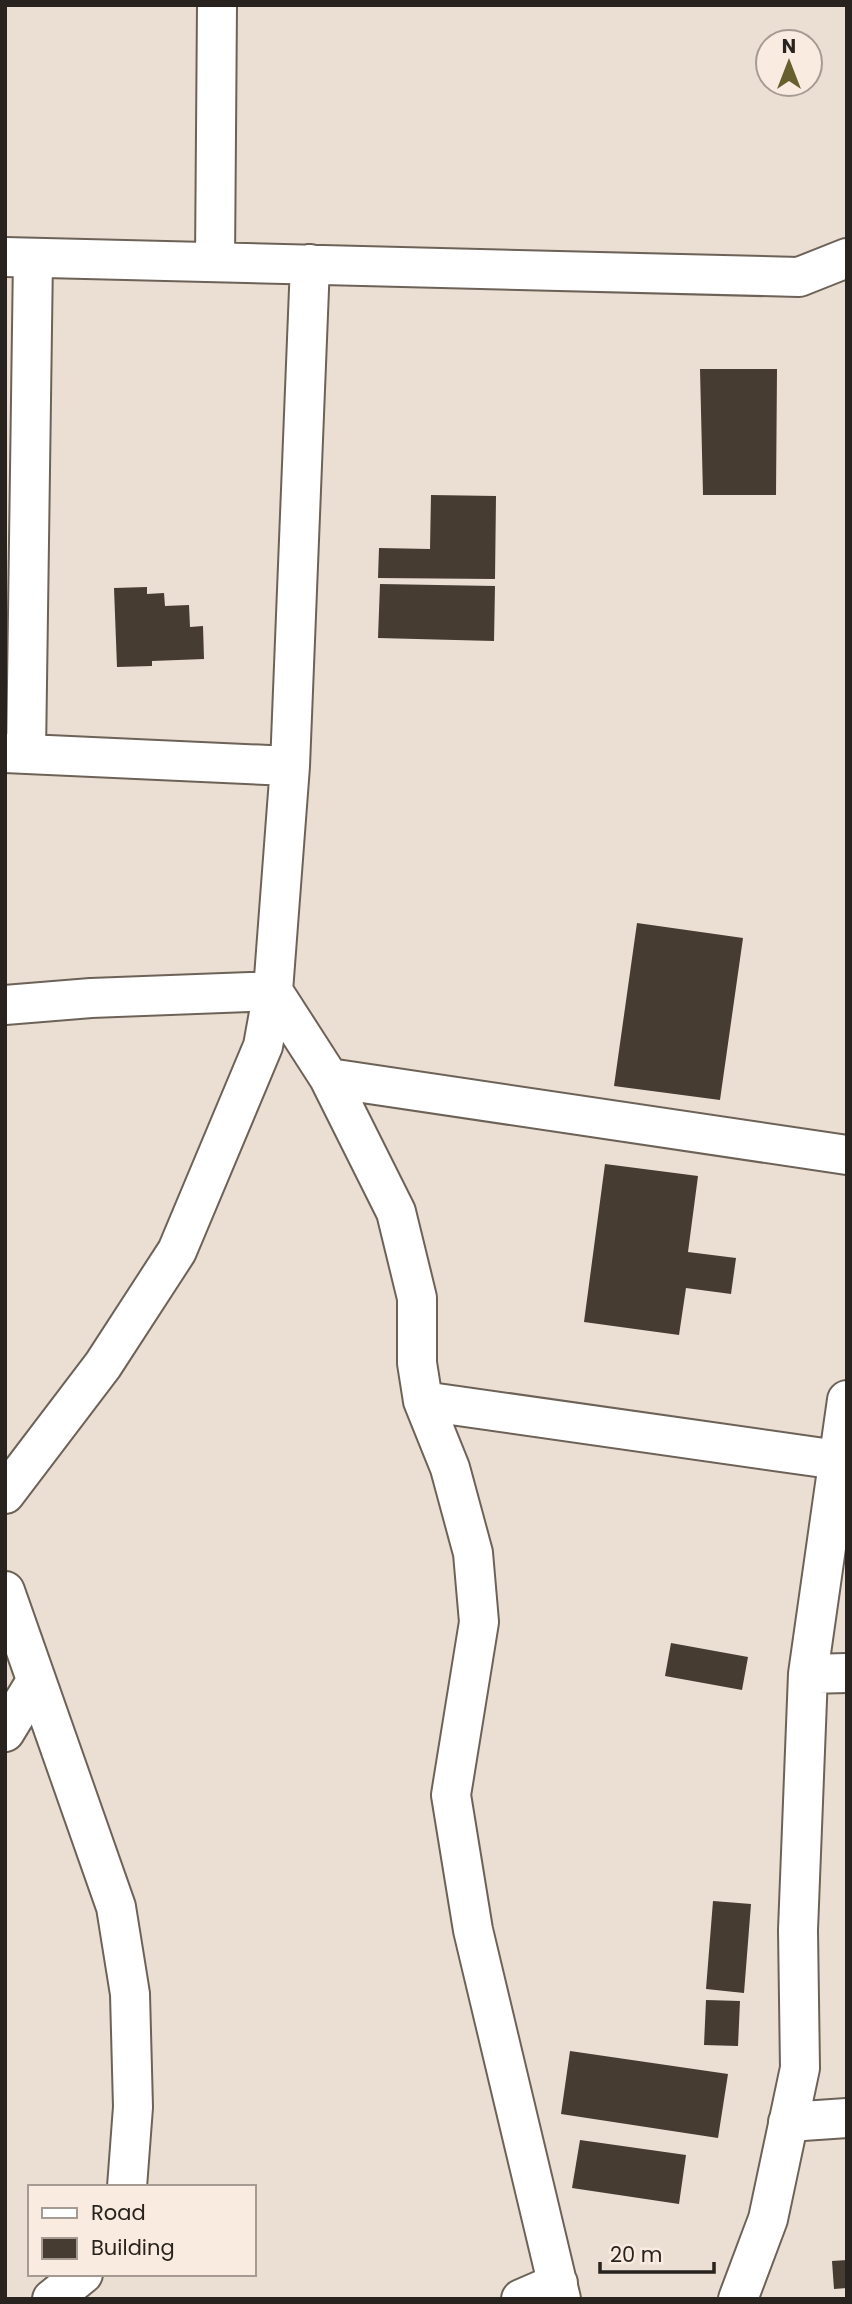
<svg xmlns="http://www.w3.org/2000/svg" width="852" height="2304" font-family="Poppins,sans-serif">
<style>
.building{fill:#463c32}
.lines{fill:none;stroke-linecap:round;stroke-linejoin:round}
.street-casing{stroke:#6d6257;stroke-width:42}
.street{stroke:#fff;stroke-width:38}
</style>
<rect width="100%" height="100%" fill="#ebded2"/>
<path class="building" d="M700,369H777L776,495H703Z
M431,495L496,496L495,579L378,578L379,548L430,549Z
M380,584L495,586L494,641L378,638Z
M147,587V594L164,593L165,606L189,605L190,627L203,626L204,659L152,661V666L117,667L114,588Z
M637,923L743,938L720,1100L614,1086Z
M605,1164L698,1176L688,1252L736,1258L731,1294L686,1288L679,1335L584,1322Z
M671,1643L748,1657L742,1690L665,1676Z
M713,1901L751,1904L744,1993L706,1989Z
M706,2000L740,2001L738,2046L704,2045Z
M570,2051L728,2074L718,2138L561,2114Z
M580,2140L686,2155L679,2204L572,2188Z
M847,2260V2288L834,2289L832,2261Z"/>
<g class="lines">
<g class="street-casing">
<path id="street" d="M5,257L799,277L847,258
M215,262L217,5
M5,753L290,766
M26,754L33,258
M5,1005L91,998L273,991L329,1078L396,1212L417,1298V1363L423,1401L450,1468L473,1553L479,1622L451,1795L473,1930L561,2299
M329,1078L847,1155
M423,1401L838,1460
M5,1494L103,1365L177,1251L263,1046L273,991L290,766L310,264
M5,1591L116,1907L130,1994L133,2107L127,2187
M808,1674L847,1673
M5,1732L36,1681
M788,2122L847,2118
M52,2299L83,2274
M521,2299L558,2283
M738,2299L768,2219L800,2068L798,1930L808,1674L847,1400"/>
</g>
<use href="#street" class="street"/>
</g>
<rect width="852" height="2304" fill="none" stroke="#28231e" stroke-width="14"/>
<rect x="28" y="2185" width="228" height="91" fill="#f9ebdf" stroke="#a59b92" stroke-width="2"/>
<rect x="42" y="2208" width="35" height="10" fill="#ffffff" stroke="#a59b92" stroke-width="2"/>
<text x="91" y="2220" font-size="21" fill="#28231e">Road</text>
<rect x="42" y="2238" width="35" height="21" fill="#463c32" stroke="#a59b92" stroke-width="2"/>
<text x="91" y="2255" font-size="21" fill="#28231e">Building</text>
<g transform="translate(789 63)"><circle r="33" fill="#f9ebdf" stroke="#a59b92" stroke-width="2"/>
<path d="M0-5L12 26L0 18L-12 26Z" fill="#65602d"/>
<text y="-10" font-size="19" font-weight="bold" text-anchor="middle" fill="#28231e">N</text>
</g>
<path d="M600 2262v10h114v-10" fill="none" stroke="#28231e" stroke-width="3.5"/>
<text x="610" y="2262" font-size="21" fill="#28231e" stroke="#f9ebdf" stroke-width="5" paint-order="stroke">20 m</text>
</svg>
